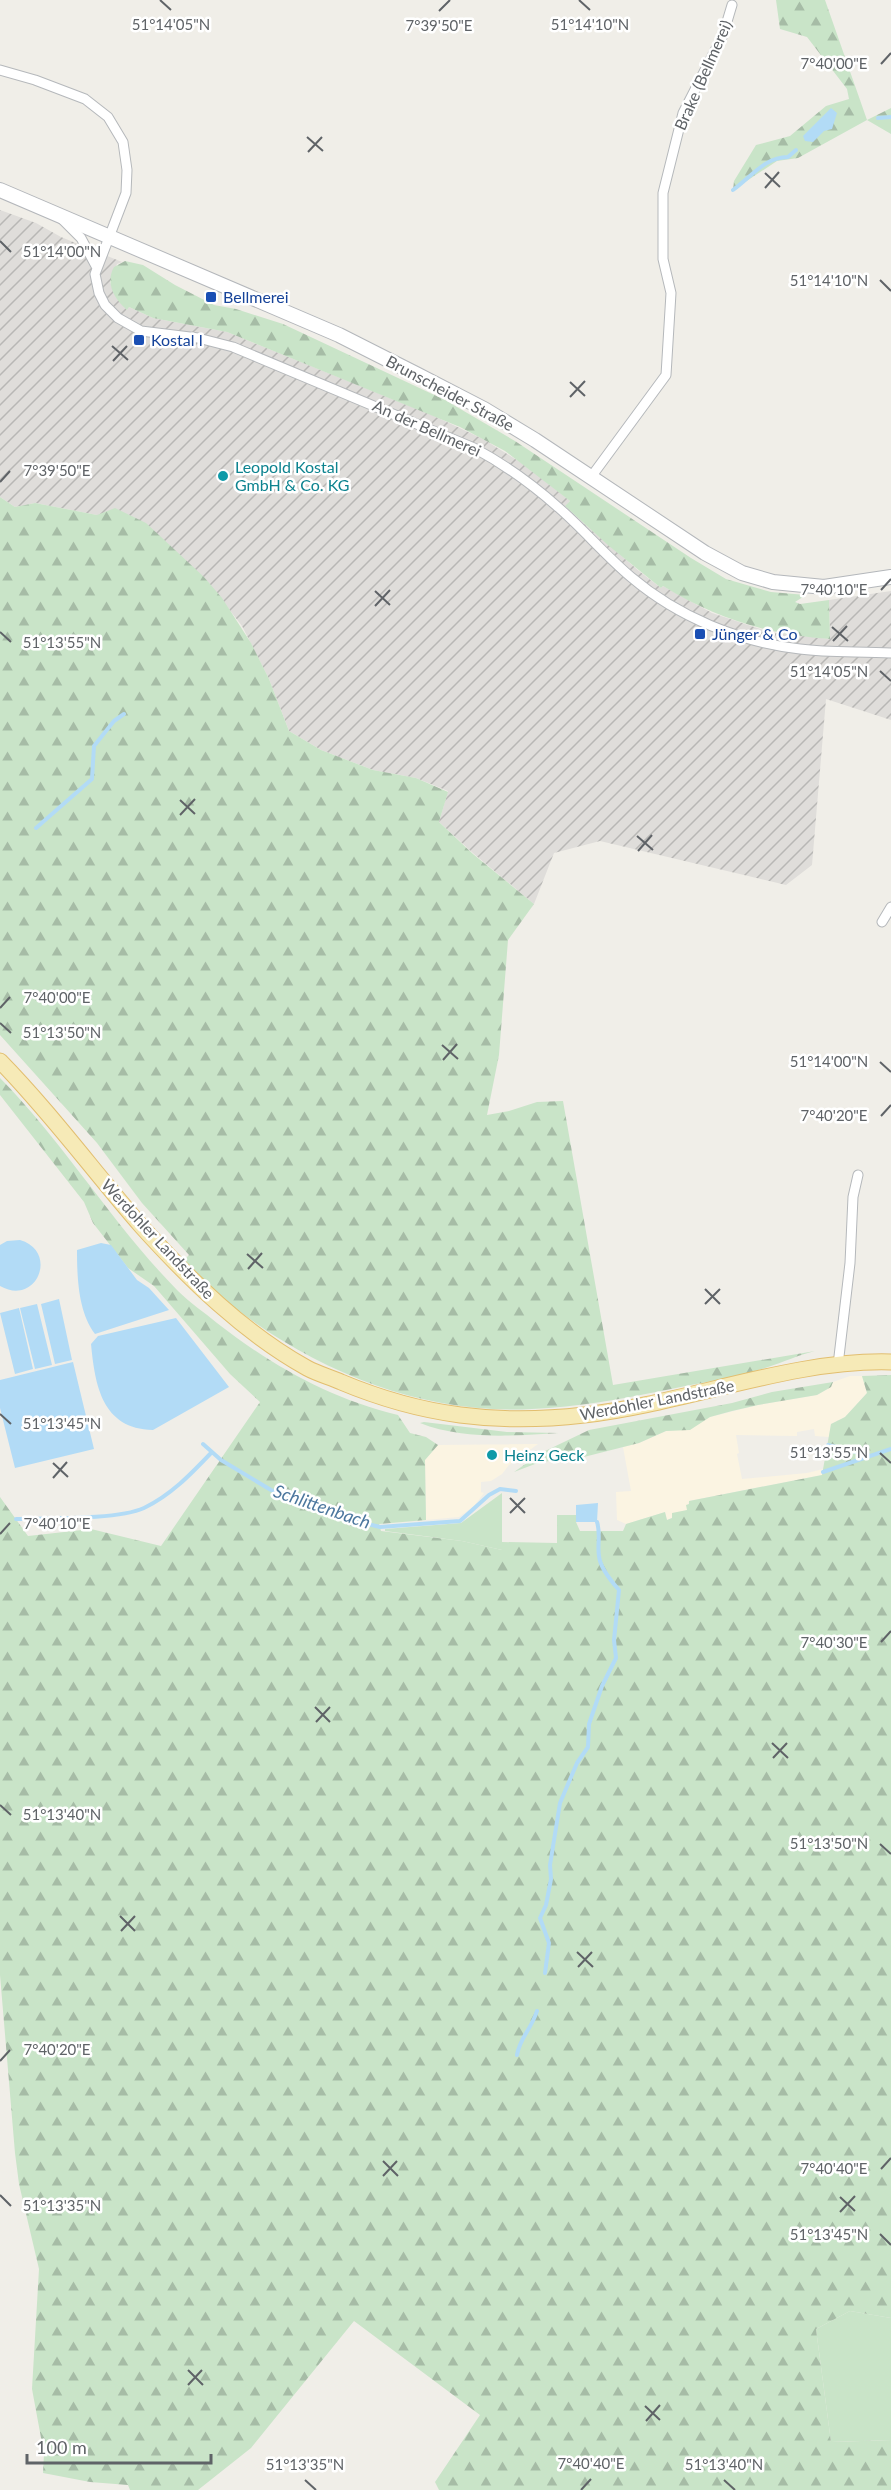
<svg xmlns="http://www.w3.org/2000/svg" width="891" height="2490" font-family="Lato,sans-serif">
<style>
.commercial{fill:#fbf4e2}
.industrial{fill:url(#industrial-furrows)}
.grass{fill:#c9e4c8}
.forest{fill:url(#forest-firs)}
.water{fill:#b2dbf6}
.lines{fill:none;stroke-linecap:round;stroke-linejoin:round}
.stream{stroke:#b2dbf6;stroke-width:4}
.street-casing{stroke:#b5b8bb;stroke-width:11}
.secondary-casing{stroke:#b4b7bb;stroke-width:16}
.primary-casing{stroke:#e2be6f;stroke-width:17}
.street{stroke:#fff;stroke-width:9}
.secondary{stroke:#fff;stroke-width:14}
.primary{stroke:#f6eab7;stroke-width:15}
.ticks{fill:none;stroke:#5f6367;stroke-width:2}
.transit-dot{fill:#1a4fb4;stroke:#fff;stroke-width:2}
.culture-dot{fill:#0f9aa8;stroke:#fff;stroke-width:2}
.labels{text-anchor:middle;stroke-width:5;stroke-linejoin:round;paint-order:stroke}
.street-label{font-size:16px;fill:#5f6367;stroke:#fff}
.transit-label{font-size:16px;fill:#164399;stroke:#fff;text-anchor:start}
.culture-label{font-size:16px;fill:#0d838f;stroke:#fff;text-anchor:start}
.water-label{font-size:18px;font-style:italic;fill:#4c779e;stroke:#fff}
.ticks-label{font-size:15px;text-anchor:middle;fill:#5f6367;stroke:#fff;stroke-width:5;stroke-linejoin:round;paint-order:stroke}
</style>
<defs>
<pattern id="industrial-furrows" width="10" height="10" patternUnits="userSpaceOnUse" patternTransform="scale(1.5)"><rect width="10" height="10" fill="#dfddda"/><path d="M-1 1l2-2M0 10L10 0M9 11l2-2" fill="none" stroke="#b8b7b5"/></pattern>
<pattern id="forest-firs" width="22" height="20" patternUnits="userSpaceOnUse" patternTransform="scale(1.5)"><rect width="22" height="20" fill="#c9e4c8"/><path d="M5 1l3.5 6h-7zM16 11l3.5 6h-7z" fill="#a6bca6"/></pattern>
</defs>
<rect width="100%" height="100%" fill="#f0eee8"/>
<path class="commercial" d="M850,1376H862L867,1393L845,1417L831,1424L829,1437L815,1436L814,1429L797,1432V1436L736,1435L739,1453L737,1454L742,1479L807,1473L823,1469L822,1475L689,1501L687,1510L667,1520L665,1512L626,1524L617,1520L616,1492L631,1491L623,1447L639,1443L666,1431L690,1429L710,1417L758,1405L817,1395L831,1387L833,1382Z
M538,1444L509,1465L502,1474L491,1481L481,1482V1492L484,1493L474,1506L459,1517L426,1520L425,1460L438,1445Z"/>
<path class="industrial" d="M0,210L36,223L61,237L122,262L117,264L110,282L116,297L127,310L129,307L153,318L227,332L432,415L483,439L528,467L570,501L565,507L639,571L661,588L663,586L712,613L769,632L830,639L829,600L891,591V720L826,699L812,865L786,885L600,841L554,853L534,904L474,854L439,822L448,791L416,778L373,770L321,750L289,731L269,679L242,626L204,577L97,515L35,503L15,507L0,497Z"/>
<path class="grass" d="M502,1493V1550L462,1541L385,1531V1529L461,1523Z
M850,2311L891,2318V2440L831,2442L816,2329Z"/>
<path class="forest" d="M776,0H825L867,120L891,108V134L867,120L798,158L777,161L733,190L734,181L756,145L790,136L826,106L849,99L847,89L807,37L780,29Z
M125,261L143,265L175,285L214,305L236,309L283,324L445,400L515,441L691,558L726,579L771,592L806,595L795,602L800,604L829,600L830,639C769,635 715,618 663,586L661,588L609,546L565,506L570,501L505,451L460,427L227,332L153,318L129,307L127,310C114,299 105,283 114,267Z
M0,497L15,507L35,503L97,515L115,508L146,523L204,577L222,598L251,643L269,679L289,731L321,750L373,770L416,778L448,792L439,822L473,854L534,904L508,940L499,1055L487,1115L509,1111L537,1102L563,1101L613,1385L815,1351C798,1355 784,1362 768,1367C736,1378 700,1383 666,1390C622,1399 577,1407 532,1409C418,1415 305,1367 219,1295C207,1284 196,1271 184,1260L189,1255L142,1203L97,1143L0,1035Z
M0,1078C65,1144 113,1225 178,1291C190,1303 204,1312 217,1323C271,1365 330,1399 398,1415L410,1433L426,1437L438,1445L425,1460L426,1520L379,1524L381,1531L462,1541L502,1550V1542L557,1543V1515H576V1522L580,1531H623L626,1524L665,1512L667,1520L672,1518V1513L687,1510L686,1505L689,1504V1501L822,1475L831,1424L845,1417L867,1393L862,1376L891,1375V2318L850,2311L816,2329L831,2442L891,2440V2490H439L435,2482L480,2415L354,2321L251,2448L198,2490H130L128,2485L90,2482L43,2473L44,2454L32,2389L39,2269L19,2184L15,2153L0,1975V1497L28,1536L91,1529L161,1546L260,1402L230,1374L154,1286L128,1268L93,1223L84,1202L0,1095Z
M833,1382L831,1387L817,1395L758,1405L732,1411L710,1417L690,1430L666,1431L639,1443L576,1459L572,1456L535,1464L514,1472L541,1453L589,1430L732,1403L772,1392Z
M424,1422L507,1432L559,1433C514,1436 463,1440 420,1423Z"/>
<path class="water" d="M831,108L837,113L832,129L824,131L813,142L805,141L803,136Z
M20,1240C59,1251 37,1307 0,1286V1245L7,1241Z
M101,1243L111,1245L137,1280L149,1288L169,1310L95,1334C78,1312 77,1276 77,1250Z
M59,1299L72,1360L55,1364L41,1304Z
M37,1304L52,1365L35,1369L20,1308Z
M19,1308L33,1369L15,1374L0,1313Z
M176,1318L229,1387L153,1430C102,1429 95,1385 91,1344L98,1336Z
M73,1362L94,1449L15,1468L0,1408V1380Z
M598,1503L597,1522H576V1505Z"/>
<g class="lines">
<path class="stream" d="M878,118L891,117
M733,190C751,177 765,157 788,157L796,150
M36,828L92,779L94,746L114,721L124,714
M203,1444L221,1460L271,1490L339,1517L380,1527L460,1521L489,1495L500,1489L516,1491
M828,1445L868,1455
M823,1472L891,1449
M16,1519C47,1518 118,1520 144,1508C171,1495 191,1474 211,1453
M545,1973L549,1943L540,1918L546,1905L551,1879L550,1865L560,1803L577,1763L588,1747L589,1724L602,1686L616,1658L614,1640L619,1590C611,1581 600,1568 599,1556C597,1545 601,1534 597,1522
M517,2055C520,2037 531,2030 537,2011"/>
<g class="street-casing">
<path id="street" d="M0,70L35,80L85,99L108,117L123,142L127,170L126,193L95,274L99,293L105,305L118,318L141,331L198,338L233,347L474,448C504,464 533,485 559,508C584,530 606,556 631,577C678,617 739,642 800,649C830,653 861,651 891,653
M62,219L81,238L97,268
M591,477L666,375L671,293L663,259V193L683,113L723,35L732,5
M882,922L891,907
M838,1365L850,1263L853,1197L858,1175"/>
</g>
<g class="secondary-casing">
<path id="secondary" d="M0,190L339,335L418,375L484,409L535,440L705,553L742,573L773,582L824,587L891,577"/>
</g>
<g class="primary-casing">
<path id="primary" d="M0,1061C51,1113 94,1172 142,1227C190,1280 244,1333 307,1368C318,1374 330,1377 341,1382C422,1416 497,1425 584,1415C684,1404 791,1359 891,1362"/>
</g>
<use href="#street" class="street"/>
<use href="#secondary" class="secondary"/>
<use href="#primary" class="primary"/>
</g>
<path class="ticks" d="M160,0L171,10M579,0L590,10M439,11L450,0M881,64L891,53M307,137L323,151M308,152L322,137M765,173L780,187M765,188L779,172M0,241L11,252M880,280L891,291M112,346L128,360M113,361L127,346M570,382L585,396M570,397L585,381M0,482L10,471M881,590L891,579M375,591L390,605M375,606L390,590M832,627L848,641M0,632L11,642M833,641L847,626M880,671L891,681M180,800L195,814M180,815L195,799M637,836L653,850M638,851L652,835M0,1008L10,997M0,1023L11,1033M442,1045L458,1059M443,1060L457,1044M880,1062L891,1072M881,1116L891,1105M247,1254L263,1268M248,1269L262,1253M705,1289L720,1304M705,1304L720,1289M0,1414L11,1424M880,1453L891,1463M53,1463L68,1477M53,1478L67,1462M510,1498L525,1513M510,1513L525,1498M0,1534L10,1523M881,1642L891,1631M315,1707L330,1722M316,1722L330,1707M772,1743L788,1758M773,1758L787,1743M0,1805L11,1815M880,1844L891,1854M120,1916L135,1931M121,1931L135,1916M577,1952L593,1967M578,1967L592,1952M0,2061L10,2050M383,2161L398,2176M881,2169L891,2158M383,2176L397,2161M0,2195L11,2206M840,2197L855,2211M840,2212L855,2196M880,2234L891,2245M188,2370L203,2385M188,2385L202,2370M645,2406L660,2420M646,2421L660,2405M305,2480L316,2490M724,2480L735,2490M581,2490L591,2479"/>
<g class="transit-dot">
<rect x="205" y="291" width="12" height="12" rx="3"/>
<rect x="133" y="334" width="12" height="12" rx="3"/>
<rect x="694" y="628" width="12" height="12" rx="3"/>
</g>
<g class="culture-dot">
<circle cx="223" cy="476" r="6"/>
<circle cx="492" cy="1455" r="6"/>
</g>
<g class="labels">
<g class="street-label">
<text transform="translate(703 75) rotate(-66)" y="6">Brake (Bellmerei)</text>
<text transform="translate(450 393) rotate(28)" y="6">Brunscheider Straße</text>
<text transform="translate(427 428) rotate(24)" y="6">An der Bellmerei</text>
<text transform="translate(158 1239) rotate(47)" y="6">Werdohler Landstraße</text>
<text transform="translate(657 1400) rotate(-11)" y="6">Werdohler Landstraße</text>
</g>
<g class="transit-label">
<text x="223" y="303">Bellmerei</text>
<text x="151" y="346">Kostal I</text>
<text x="712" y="640">Jünger &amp; Co</text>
</g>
<g class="culture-label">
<text x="235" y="473">Leopold Kostal<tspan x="235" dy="18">GmbH &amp; Co. KG</tspan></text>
<text x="504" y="1461">Heinz Geck</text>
</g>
<g class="water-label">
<text transform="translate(322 1507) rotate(19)" y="6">Schlittenbach</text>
</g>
</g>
<g class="ticks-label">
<text x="171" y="30">51°14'05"N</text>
<text x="590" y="30">51°14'10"N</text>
<text x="439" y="31">7°39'50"E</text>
<text x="834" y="69">7°40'00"E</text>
<text x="62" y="257">51°14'00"N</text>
<text x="829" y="286">51°14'10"N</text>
<text x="57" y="476">7°39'50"E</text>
<text x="834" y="595">7°40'10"E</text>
<text x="62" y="648">51°13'55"N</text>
<text x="829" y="677">51°14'05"N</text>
<text x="57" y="1003">7°40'00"E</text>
<text x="62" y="1038">51°13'50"N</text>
<text x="829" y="1067">51°14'00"N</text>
<text x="834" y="1121">7°40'20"E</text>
<text x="62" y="1429">51°13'45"N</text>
<text x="829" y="1458">51°13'55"N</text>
<text x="57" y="1529">7°40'10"E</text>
<text x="834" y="1648">7°40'30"E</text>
<text x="62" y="1820">51°13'40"N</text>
<text x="829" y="1849">51°13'50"N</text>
<text x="57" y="2055">7°40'20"E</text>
<text x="834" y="2174">7°40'40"E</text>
<text x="62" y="2211">51°13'35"N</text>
<text x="829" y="2240">51°13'45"N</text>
<text x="591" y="2469">7°40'40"E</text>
<text x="305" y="2470">51°13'35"N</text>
<text x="724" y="2470">51°13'40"N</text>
</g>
<path d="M27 2454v9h184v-9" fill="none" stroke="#5f6367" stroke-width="3"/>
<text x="36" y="2454" font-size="18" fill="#5f6367" stroke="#ffffff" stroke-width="4.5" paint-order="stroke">100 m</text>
</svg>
